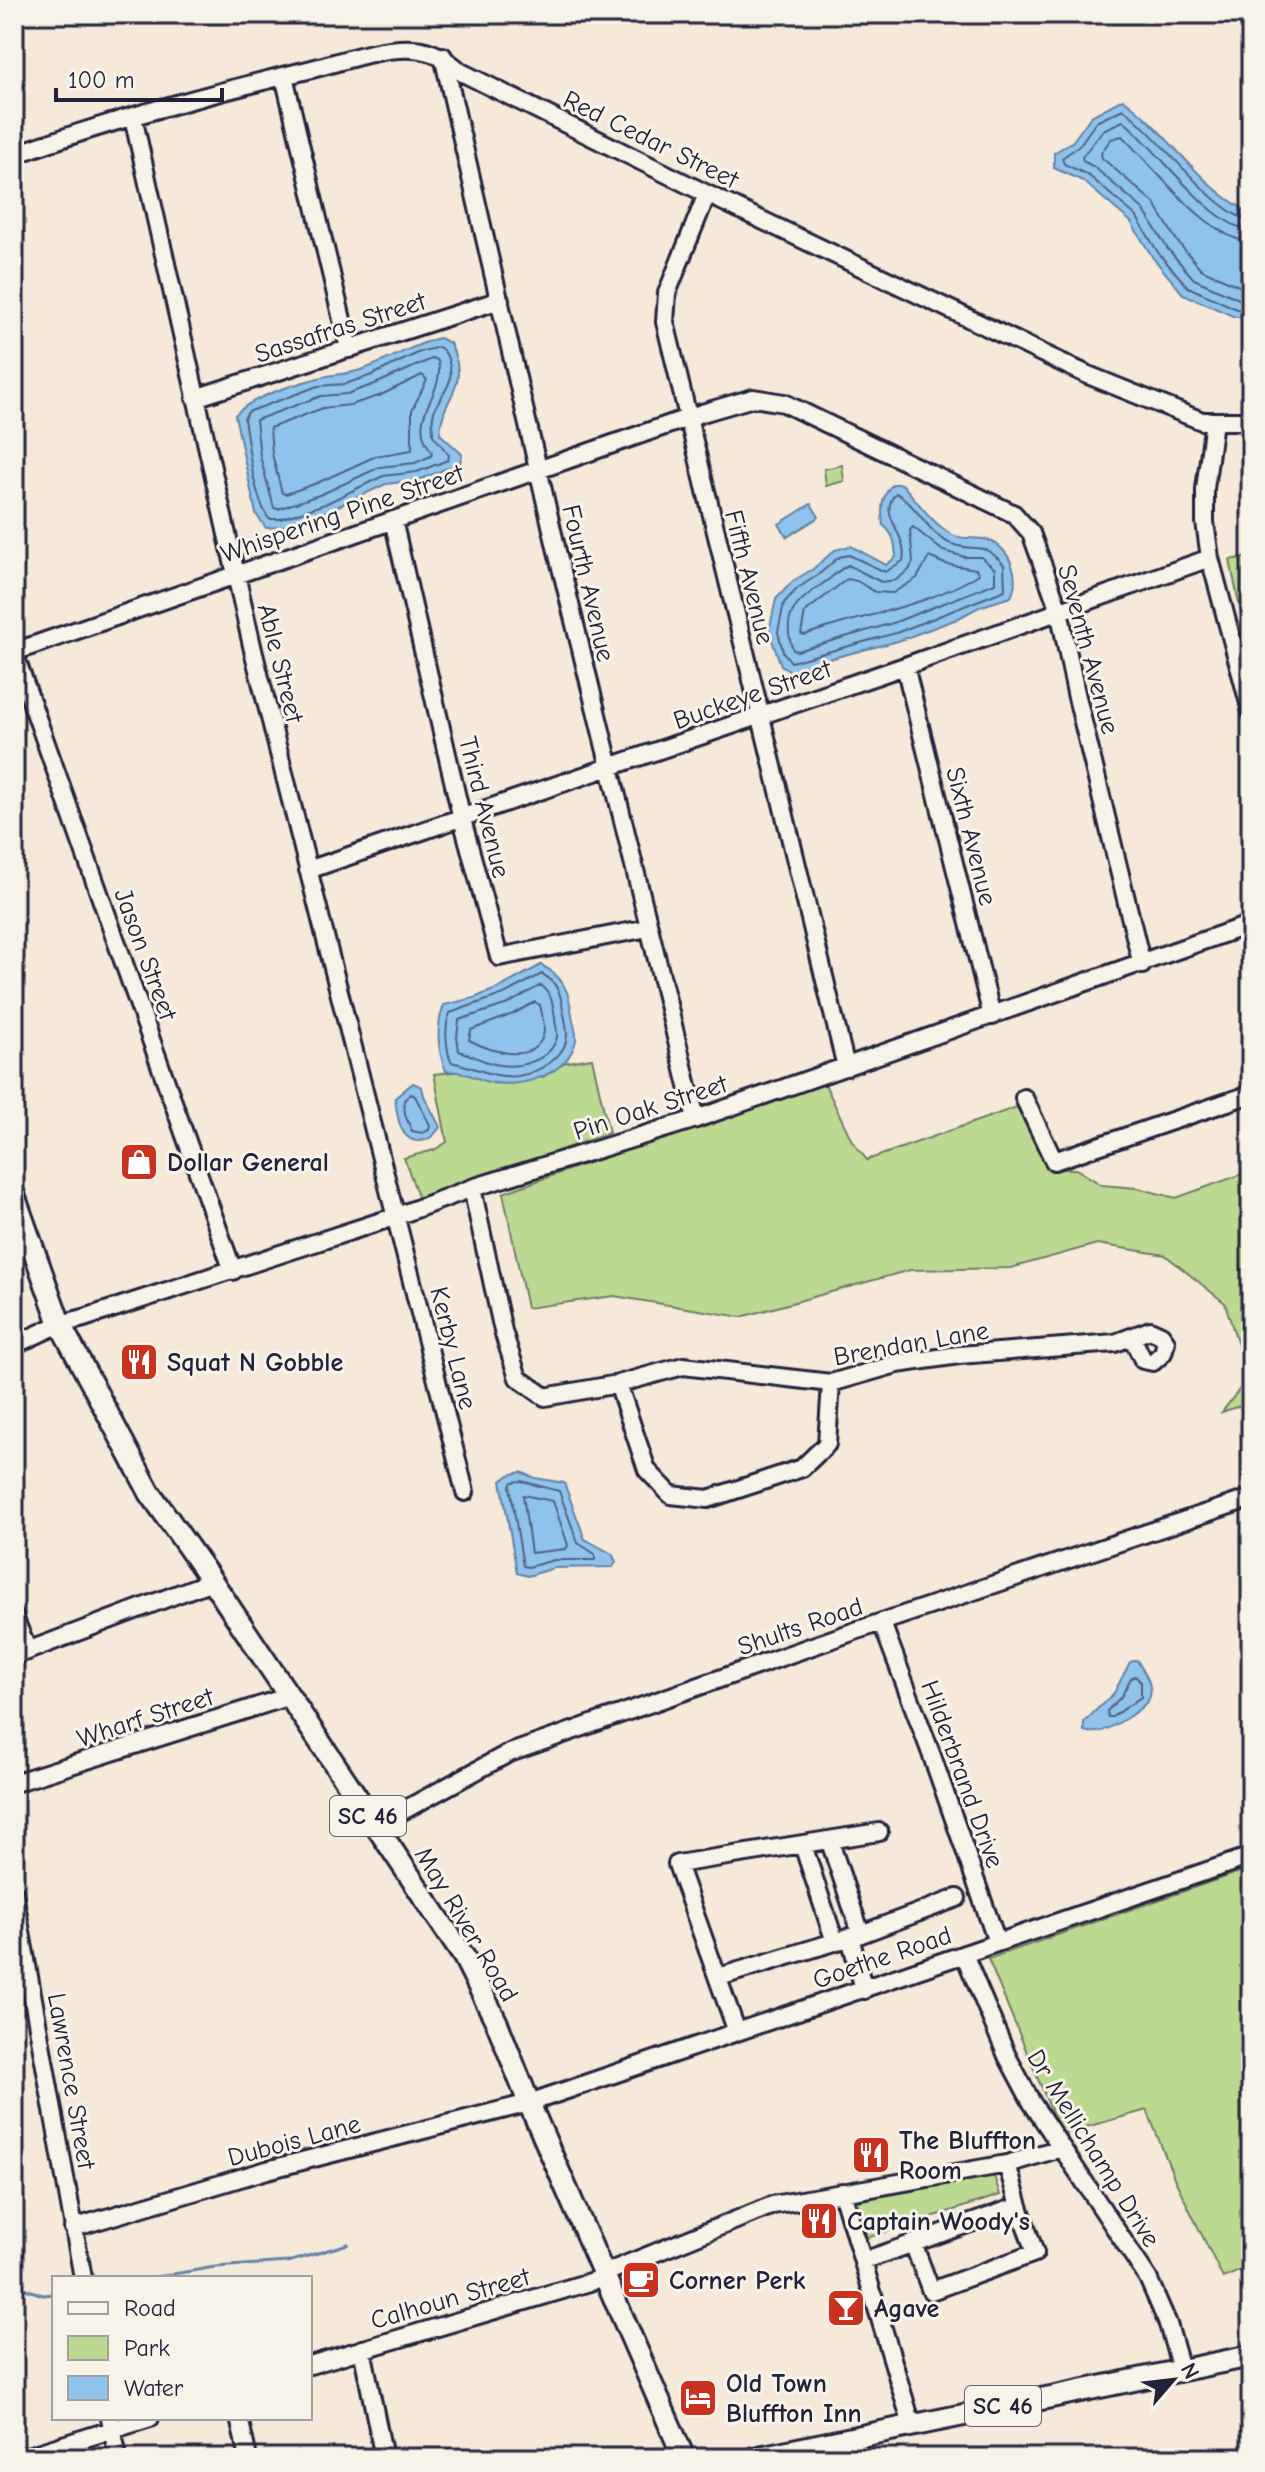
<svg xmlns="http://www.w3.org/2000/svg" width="1265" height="2472" font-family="'Comic Neue',sans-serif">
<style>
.green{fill:#bcd991;stroke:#6f7e66;stroke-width:2}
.water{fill:#90c3ec;stroke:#6483a5;stroke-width:2}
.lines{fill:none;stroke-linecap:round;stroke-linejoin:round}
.shore{stroke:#4e6282;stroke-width:2}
.stream{stroke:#6483a5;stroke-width:3}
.minor-casing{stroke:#22223b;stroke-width:22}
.major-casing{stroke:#22223b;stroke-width:26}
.minor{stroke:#f7f3e8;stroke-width:16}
.major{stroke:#f7f3e8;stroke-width:20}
.labels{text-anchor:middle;stroke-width:6;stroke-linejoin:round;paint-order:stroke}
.shield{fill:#f7f3e8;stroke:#62616f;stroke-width:2}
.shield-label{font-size:24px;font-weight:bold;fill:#22223b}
.street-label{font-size:26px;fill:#22223b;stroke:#f7f3e8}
.poi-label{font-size:26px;font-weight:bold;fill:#22223b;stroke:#f7f3e8;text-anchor:start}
</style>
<rect width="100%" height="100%" fill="#f6e9da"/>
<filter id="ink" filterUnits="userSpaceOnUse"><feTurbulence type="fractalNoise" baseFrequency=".0125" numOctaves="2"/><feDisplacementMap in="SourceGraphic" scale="16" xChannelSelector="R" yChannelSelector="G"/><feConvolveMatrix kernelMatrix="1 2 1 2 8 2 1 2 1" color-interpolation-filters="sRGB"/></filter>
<g filter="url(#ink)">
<path class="green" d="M842,465L844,481L826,486L824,469Z
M1251,556V653H1249L1230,560Z
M592,1058L609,1133L419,1199L404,1158L434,1150L447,1142L434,1074L463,1071L487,1081L543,1077L562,1063Z
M823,1080L852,1141L867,1160L1017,1107L1050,1169H1076L1102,1185L1137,1188L1176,1198L1251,1171V1402L1222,1412L1248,1378L1225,1303L1165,1255L1097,1244L1011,1268L910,1270L741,1317L614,1296L527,1308L503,1193Z
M1251,1868V2266L1223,2278L1175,2180L1147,2110L1061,2134L988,1959Z
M994,2176L1000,2195L867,2238L857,2201Z"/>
<path class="water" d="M1123,99C1169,132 1199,188 1251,213V317H1235L1183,294L1153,258L1131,222L1083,181L1054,168V153L1073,141L1091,116Z
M439,338L450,343C472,391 442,392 440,434L462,454L460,463L419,480L386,484L328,511L281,527L266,528L256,514L235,415C250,398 292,385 315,379C331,374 347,375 364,369C390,360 412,345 439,338Z
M893,484H902C916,500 932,523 951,534C962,541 976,536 988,540C1010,548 1021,576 1011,597L979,607L957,619L898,641L825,660L792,672L781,665L769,632L776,599L793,581L813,569L835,550L851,546L886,565L896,557C895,543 894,534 883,525C881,509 881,496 893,484Z
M811,504L819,517L787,537L779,524Z
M541,965C563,976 569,991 572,1015C573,1022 577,1033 576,1040C568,1076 519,1089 488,1082C471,1077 465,1071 446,1071C437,1050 436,1026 444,1005L474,998L501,987Z
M413,1083L422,1087L424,1096L440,1127C435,1135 429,1141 419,1141C399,1141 397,1114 395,1098Z
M521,1472L535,1478L564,1483L585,1539L612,1554L616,1562L613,1567L554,1568L528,1576L517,1573L501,1481L509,1475Z
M1137,1660C1143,1671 1153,1683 1150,1696C1148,1707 1108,1731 1097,1732C1092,1733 1089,1732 1084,1731V1722L1114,1693L1130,1662Z"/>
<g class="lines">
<path class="shore" d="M1251,220C1215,216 1157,132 1123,109L1096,122L1079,146L1062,158L1064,164L1088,175L1136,216L1159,254L1188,287L1237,309L1251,310
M1251,230C1211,228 1156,146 1123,121L1103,130L1082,157L1083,161L1094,167L1143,209L1167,248L1194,279L1239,299L1251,300
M1251,242C1210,241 1151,164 1122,136L1111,139L1101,153L1102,158L1154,203L1177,241L1201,269L1241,287L1251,288
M439,347C445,351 447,355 449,362C456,388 438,394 433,415C432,421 433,429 433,435L449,455L448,460L417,472L383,476L325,504L280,519H269C253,496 249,447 244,419L248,412L318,386L345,384L372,375L420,352Z
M434,358L438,361C446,396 404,417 432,452L431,456L415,463L380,467L322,494L278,509L274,508L260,456L256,420L321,396L347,394L375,384Z
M422,375L427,380L412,410V450L376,456L317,483L286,494L282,493L272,454L270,428L323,408L350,405L379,396Z
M896,493C916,504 927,531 947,542C972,555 981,537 1004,565L1005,590L896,633L791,662L783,652L778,632L784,603L798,588L818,575L839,557L849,555L885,572L903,561C909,534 876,515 896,493Z
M913,527L943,551L965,557H981L995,569V583L893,623L797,651L793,650C781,616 795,603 821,585C831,579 838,570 848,565L881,582L896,580L909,570L913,562L910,530Z
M929,557L945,564L976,569L979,574C928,607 862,614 805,635L801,634L805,612L847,579L857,581L875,592L893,593L917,578Z
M542,974C557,982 561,994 563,1010C565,1018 567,1027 567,1035C566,1058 537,1073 518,1076C495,1079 472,1066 451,1062C446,1048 444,1026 450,1013L504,994Z
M541,985C552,994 553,1005 555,1018C555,1024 558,1032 557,1037C550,1063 515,1069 494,1064C482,1061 470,1054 459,1051L457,1037L459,1020L508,1004Z
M535,1002L540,1005C542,1014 546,1028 543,1036C532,1066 488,1050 469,1040L471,1030L513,1014Z
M411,1094L415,1096L430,1125L429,1130L422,1133L412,1131L405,1115L404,1100Z
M521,1481L559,1491L578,1543L595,1554V1560H554L528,1567L523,1566L510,1486L512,1482Z
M523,1495L553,1501L568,1545L566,1549L531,1553Z
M1135,1676L1141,1682V1697L1112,1717H1108L1107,1711L1121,1697L1131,1678Z"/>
<path class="stream" d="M150,2278L215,2267L288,2262L348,2244
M14,2285L43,2295L54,2294"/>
<g class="minor-casing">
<path id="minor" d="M443,56L556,547L696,1119
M284,76L349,349
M133,117L253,650L465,1492
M14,155C110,120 212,93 312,69C344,61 380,47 413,49C433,50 447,60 461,72L707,194L1088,375L1202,421H1251
M707,194L667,293L665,322L846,1067
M195,398L500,300
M1214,421L1205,489V522L1210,558L1251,711
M393,520L462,819L499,957L648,928
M14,652L702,413L753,398L784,403L1014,514L1031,533L1059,610L1076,693L1142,965
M14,653L233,1271
M905,666L992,1016
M308,870L905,666L1210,558
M1024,1098L1054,1161L1251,1094
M472,1188L503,1331L518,1378L545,1397L618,1384L683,1366L831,1383L897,1364L959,1355L1115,1343L1150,1330L1161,1335L1166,1342L1163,1353L1153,1362L1143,1360L1132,1337
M14,1345L60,1324L84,1318L397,1216L472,1188L696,1119L1251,924
M618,1384L647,1470L671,1495L708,1499L802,1468L827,1444L831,1383
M14,1617L28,1651
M882,1623L932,1756L997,1942
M14,1656L212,1581
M14,1783L290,1696
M375,1826L507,1754L855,1631L1251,1498
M830,1842L861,1934
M803,1845L835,1942
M14,1893L83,2278
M850,1937L864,1990
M964,1954L1007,2056L1032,2103L1148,2278L1168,2324L1181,2369
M719,1977L861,1934L957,1898
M737,2032L677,1864L879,1832
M842,2192L912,2425
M73,2228L267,2170L529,2103L1251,1856
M913,2243L931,2291L1035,2253L1019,2206
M863,2261L1019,2206L1007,2164
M362,2349L384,2458
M310,2365L593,2281L615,2269L773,2205L1007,2164L1061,2148
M110,2418L118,2458
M239,2418L248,2458
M21,2458L150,2418"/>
</g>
<g class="major-casing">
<path id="major" d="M14,1195L60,1324L150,1493L212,1581L464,1957L497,2023L529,2103L684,2458
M754,2458L1251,2356"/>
</g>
<use href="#minor" class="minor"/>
<use href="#major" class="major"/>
</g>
</g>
<defs>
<g id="shop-square" transform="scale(2)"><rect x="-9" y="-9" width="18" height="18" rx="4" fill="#c8321e" stroke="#f7f3e8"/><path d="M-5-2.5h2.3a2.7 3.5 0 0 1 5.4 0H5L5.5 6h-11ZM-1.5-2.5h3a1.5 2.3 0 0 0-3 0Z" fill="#fff"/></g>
<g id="restaurant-square" transform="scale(2)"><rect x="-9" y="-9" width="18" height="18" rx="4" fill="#c8321e" stroke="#f7f3e8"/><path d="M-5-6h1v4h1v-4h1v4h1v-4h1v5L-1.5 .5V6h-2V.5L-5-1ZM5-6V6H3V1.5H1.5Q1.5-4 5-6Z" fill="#fff"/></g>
<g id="cafe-square" transform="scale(2)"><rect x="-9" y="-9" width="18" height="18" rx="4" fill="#c8321e" stroke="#f7f3e8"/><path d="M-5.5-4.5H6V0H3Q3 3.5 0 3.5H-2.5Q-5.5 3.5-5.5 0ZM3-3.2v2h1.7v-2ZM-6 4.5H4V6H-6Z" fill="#fff"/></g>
<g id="bar-square" transform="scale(2)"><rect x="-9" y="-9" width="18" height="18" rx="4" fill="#c8321e" stroke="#f7f3e8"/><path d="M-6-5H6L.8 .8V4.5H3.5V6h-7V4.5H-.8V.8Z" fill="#fff"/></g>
<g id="hotel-square" transform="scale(2)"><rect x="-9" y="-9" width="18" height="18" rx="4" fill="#c8321e" stroke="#f7f3e8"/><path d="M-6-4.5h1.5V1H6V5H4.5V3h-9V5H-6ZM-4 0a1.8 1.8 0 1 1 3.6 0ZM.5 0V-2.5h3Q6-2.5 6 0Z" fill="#fff"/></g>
</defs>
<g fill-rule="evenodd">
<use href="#shop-square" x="139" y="1162"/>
<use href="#restaurant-square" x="139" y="1362"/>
<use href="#restaurant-square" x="871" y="2155"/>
<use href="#restaurant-square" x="819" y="2221"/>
<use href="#cafe-square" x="641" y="2280"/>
<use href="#bar-square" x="846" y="2308"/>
<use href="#hotel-square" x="698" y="2398"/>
</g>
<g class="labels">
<g class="shield">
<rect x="330" y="1796" width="76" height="40" rx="6"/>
<rect x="965" y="2386" width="76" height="40" rx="6"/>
</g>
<g class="shield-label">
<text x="368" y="1824">SC 46</text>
<text x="1003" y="2414">SC 46</text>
</g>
<g class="street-label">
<text transform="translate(651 139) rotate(26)" y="9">Red Cedar Street</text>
<text transform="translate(340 327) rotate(-18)" y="9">Sassafras Street</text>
<text transform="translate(342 513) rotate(-19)" y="9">Whispering Pine Street</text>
<text transform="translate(750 577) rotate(76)" y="9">Fifth Avenue</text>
<text transform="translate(589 583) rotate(77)" y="9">Fourth Avenue</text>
<text transform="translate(1089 649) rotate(75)" y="9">Seventh Avenue</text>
<text transform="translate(281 663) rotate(76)" y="9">Able Street</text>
<text transform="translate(752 694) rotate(-19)" y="9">Buckeye Street</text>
<text transform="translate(485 807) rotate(76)" y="9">Third Avenue</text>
<text transform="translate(972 836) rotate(76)" y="9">Sixth Avenue</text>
<text transform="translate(146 954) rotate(70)" y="9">Jason Street</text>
<text transform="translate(650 1107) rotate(-18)" y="9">Pin Oak Street</text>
<text transform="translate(911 1343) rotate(-10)" y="9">Brendan Lane</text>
<text transform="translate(454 1348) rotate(76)" y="9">Kerby Lane</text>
<text transform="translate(800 1626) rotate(-19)" y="9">Shults Road</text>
<text transform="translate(145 1717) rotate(-18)" y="9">Wharf Street</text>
<text transform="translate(963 1774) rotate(70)" y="9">Hilderbrand Drive</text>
<text transform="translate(467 1924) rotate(59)" y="9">May River Road</text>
<text transform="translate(882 1957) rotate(-19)" y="9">Goethe Road</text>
<text transform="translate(72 2081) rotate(80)" y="9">Lawrence Street</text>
<text transform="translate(294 2140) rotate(-15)" y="9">Dubois Lane</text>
<text transform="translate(1094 2148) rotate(58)" y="9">Dr Mellichamp Drive</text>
<text transform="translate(450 2298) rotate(-16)" y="9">Calhoun Street</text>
</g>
<g class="poi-label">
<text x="167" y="1171">Dollar General</text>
<text x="167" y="1371">Squat N Gobble</text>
<text x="899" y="2149">The Bluffton<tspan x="899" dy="30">Room</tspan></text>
<text x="847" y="2230">Captain Woody's</text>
<text x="669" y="2289">Corner Perk</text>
<text x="874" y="2317">Agave</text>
<text x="726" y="2392">Old Town<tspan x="726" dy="30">Bluffton Inn</tspan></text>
</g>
</g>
<rect width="1265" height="2472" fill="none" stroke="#f7f3e8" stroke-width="48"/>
<rect x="24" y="24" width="1217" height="2424" fill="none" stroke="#22223b" stroke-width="3" filter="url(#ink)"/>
<rect x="52" y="2276" width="260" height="144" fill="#f7f3e8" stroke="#a29fa3" stroke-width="2"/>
<rect x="68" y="2302" width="40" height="12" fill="#f7f3e8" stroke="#a29fa3" stroke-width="2"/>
<text x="124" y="2316" font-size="24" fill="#22223b">Road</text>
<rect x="68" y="2336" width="40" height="24" fill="#bcd991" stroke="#a29fa3" stroke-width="2"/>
<text x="124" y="2356" font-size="24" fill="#22223b">Park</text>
<rect x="68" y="2376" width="40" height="24" fill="#90c3ec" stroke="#a29fa3" stroke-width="2"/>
<text x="124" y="2396" font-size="24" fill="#22223b">Water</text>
<g transform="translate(1173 2380) rotate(62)" stroke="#f7f3e8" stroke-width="6" paint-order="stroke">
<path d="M0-6L14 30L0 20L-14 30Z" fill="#22223b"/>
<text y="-12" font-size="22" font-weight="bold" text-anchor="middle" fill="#22223b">N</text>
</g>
<path d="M56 88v12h166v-12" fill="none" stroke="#22223b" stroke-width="4"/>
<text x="68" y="88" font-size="24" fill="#22223b" stroke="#f7f3e8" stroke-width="6" paint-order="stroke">100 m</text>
</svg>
